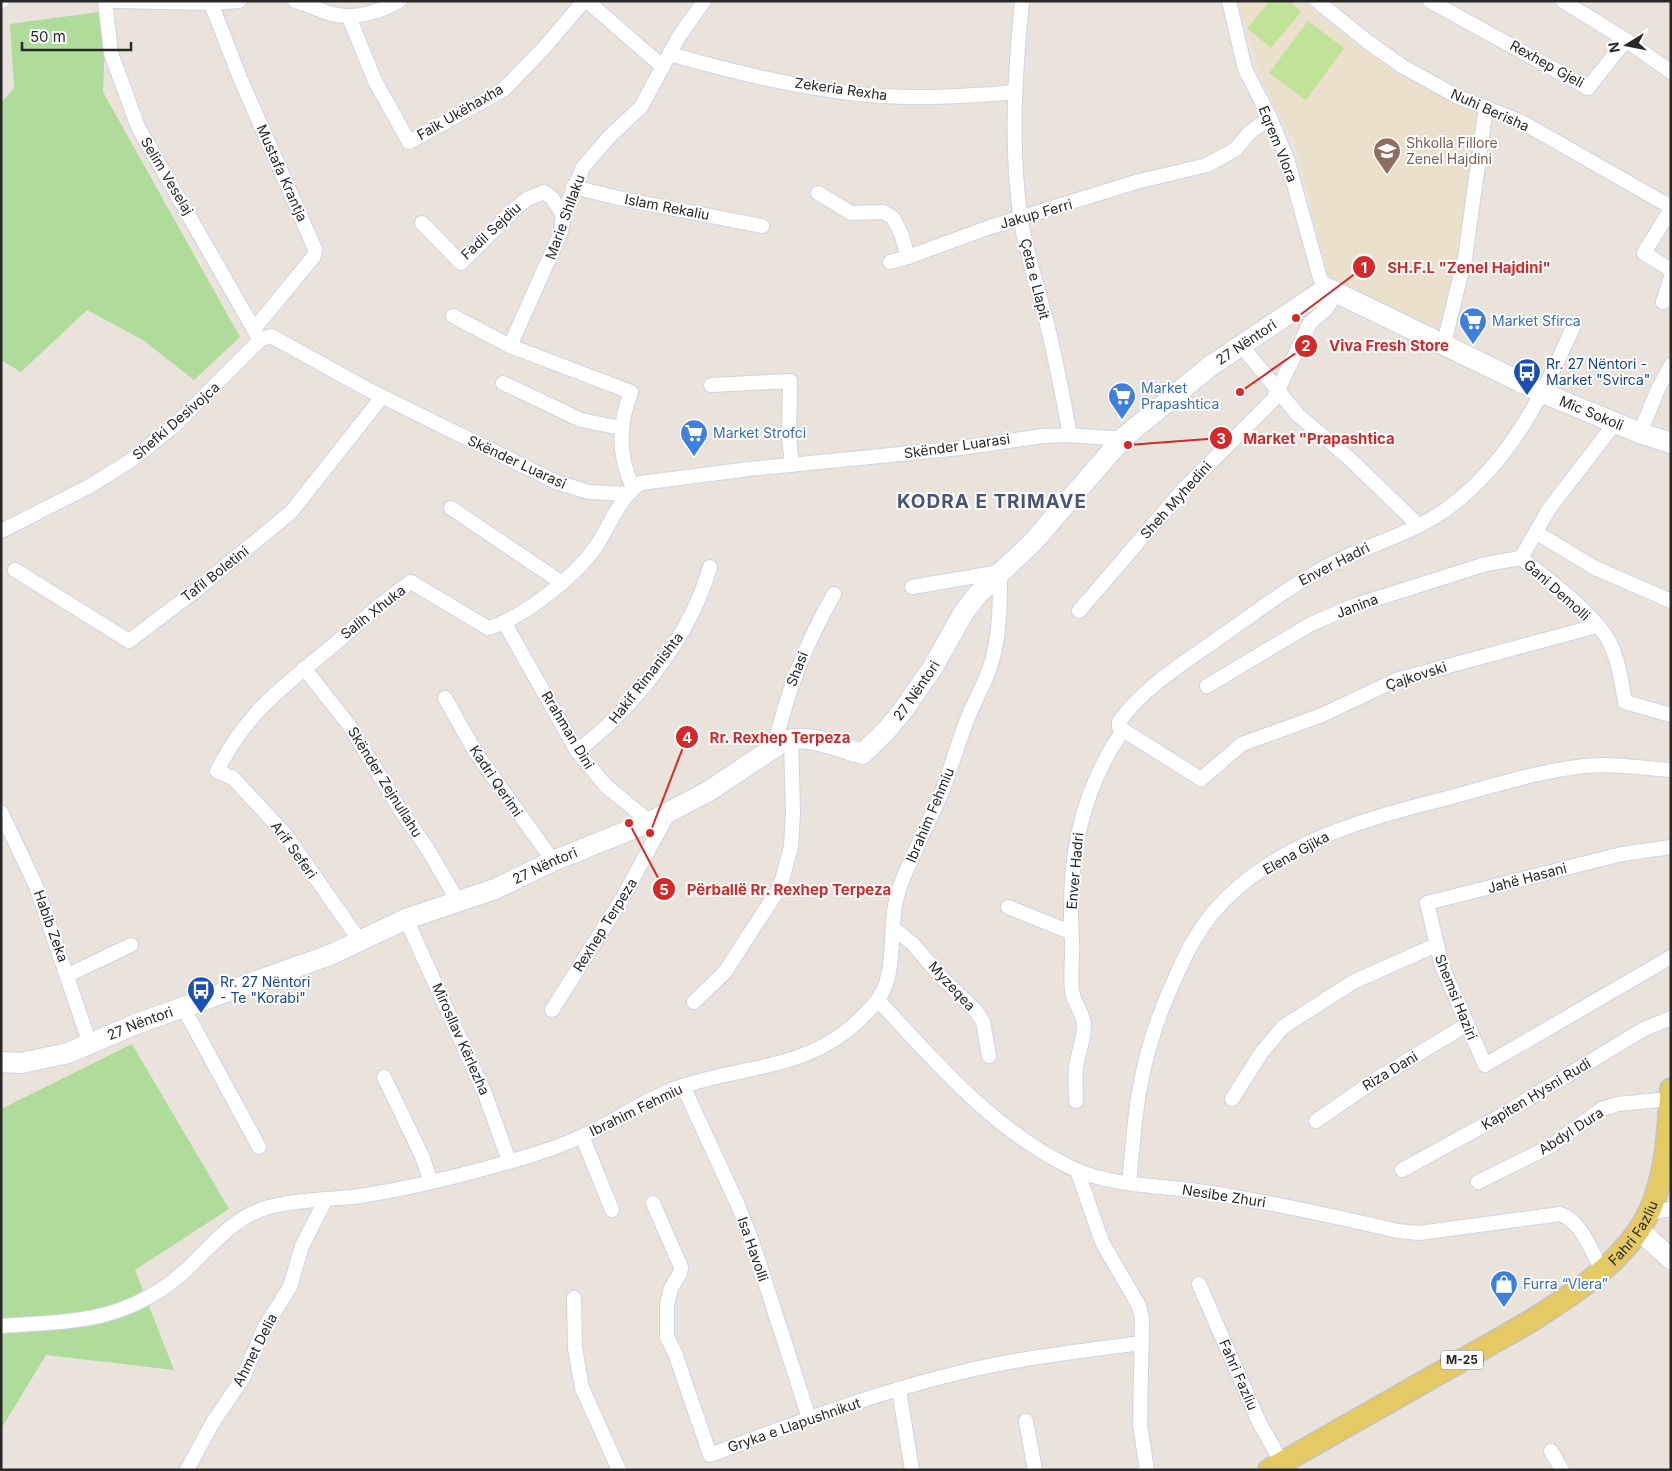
<svg xmlns="http://www.w3.org/2000/svg" width="1672" height="1471" font-family="Inter,sans-serif">
<style>
.education{fill:#eae0cb}
.green{fill:#b0dc9b}
.pitch{fill:#c1e397}
.lines{fill:none;stroke-linecap:round;stroke-linejoin:round}
.street-casing{stroke:#d0d3e0;stroke-width:16}
.secondary-casing{stroke:#d0d3e0;stroke-width:22}
.primary-casing{stroke:#c3c3c3;stroke-width:24}
.street{stroke:#fff;stroke-width:14}
.secondary{stroke:#fff;stroke-width:20}
.primary{stroke:#e5c964;stroke-width:21}
.labels{text-anchor:middle;stroke-width:4;stroke-linejoin:round;paint-order:stroke}
.shield{fill:#fff;stroke:#686868;stroke-width:1}
.shield-label{font-size:12px;font-weight:bold;fill:#282828}
.street-label{font-size:14px;fill:#282828;stroke:#fff}
.education-label{font-size:14px;fill:#785e54;stroke:#fff;text-anchor:start}
.shop-label{font-size:14px;fill:#366cbe;stroke:#fff;text-anchor:start}
.transit-label{font-size:14px;fill:#164399;stroke:#fff;text-anchor:start}
.district-label{font-size:19px;font-weight:bold;letter-spacing:1px;fill:#4c5375;stroke:#fff}
.leader{fill:none;stroke:#d62828;stroke-width:2}
.callout-dot{fill:#d62828;stroke:#fff;stroke-width:2}
.mark-label{font-size:15px;text-anchor:middle;font-weight:bold;fill:#fff}
.callout-label{font-size:15px;text-anchor:middle;font-weight:bold;fill:#d62828;stroke:#fff;stroke-width:4;stroke-linejoin:round;paint-order:stroke}
</style>
<rect width="100%" height="100%" fill="#e9e3db"/>
<path class="education" d="M1238,1H1304L1318,17L1361,49L1479,116L1459,262L1442,336L1330,280L1294,141L1265,85Z"/>
<path class="green" d="M106,11L103,92L240,337L194,380L143,340L87,310L21,372L1,360V103L14,88L10,24Z
M132,1044L229,1209L135,1270L174,1370L46,1355L1,1429V1109Z"/>
<path class="pitch" d="M1270,1H1289L1301,12L1271,48L1247,28Z
M1308,21L1344,48L1306,100L1269,73Z"/>
<g class="lines">
<g class="street-casing">
<g id="street">
<path d="M1,1H2"/>
<path d="M105,1L111,53L138,127L260,340"/>
<path d="M115,1L211,3L239,1"/>
<path d="M295,1C306,4 317,9 328,13C351,20 377,13 399,1"/>
<path d="M587,1L663,67"/>
<path d="M1022,1C1015,74 1010,147 1021,221C1027,256 1038,289 1047,324C1056,360 1063,398 1070,435"/>
<path d="M1229,1L1245,69L1270,118L1287,159L1320,278L1327,288"/>
<path d="M1317,1L1368,42L1402,66L1458,97L1522,122L1671,207"/>
<path d="M1430,1L1588,88L1626,40"/>
<path d="M1563,1L1626,40L1671,72"/>
<path d="M211,3L240,78L315,249L314,256L254,329"/>
<path d="M349,17L375,81L409,142L503,90L543,49L584,1"/>
<path d="M670,54C739,74 811,91 882,96C926,99 971,96 1015,92"/>
<path d="M573,187L623,199L762,226"/>
<path d="M818,193L851,213L884,212L893,218L901,233L908,257L990,227L1136,182L1207,165L1236,149L1250,132L1270,118"/>
<path d="M1671,209L1644,253L1671,270"/>
<path d="M422,223L461,263L518,206L527,199L544,192L552,198L563,215"/>
<path d="M890,262L908,257"/>
<path d="M1663,302L1671,277"/>
<path d="M453,316L510,346L631,392C618,426 618,455 633,488"/>
<path d="M1444,343L1465,258L1486,107"/>
<path d="M1241,345L1298,415L1350,459L1418,525"/>
<path d="M510,346L561,232L563,215L583,167L611,135L641,107L678,38L704,1"/>
<path d="M503,383L581,420L621,428"/>
<path d="M711,385L790,381L789,438L792,465"/>
<path d="M1640,433L1658,389L1671,365"/>
<path d="M451,508L562,583"/>
<path d="M1,531L88,487L130,461L174,426L260,340L271,336L367,389L556,482L589,492L628,494"/>
<path d="M1537,533L1595,568L1671,601"/>
<path d="M1521,558C1548,580 1586,607 1606,636C1618,655 1621,680 1625,702L1671,715"/>
<path d="M1521,558L1549,509L1615,423"/>
<path d="M15,570L129,641L195,591L291,512L382,397"/>
<path d="M1079,611L1182,491L1273,400L1310,323L1325,310L1337,293"/>
<path d="M504,622L577,751L606,786L650,822"/>
<path d="M304,668L349,725L401,811L427,848L458,901"/>
<path d="M1207,686L1311,624L1353,606L1486,564L1521,558"/>
<path d="M445,698L476,753L553,861"/>
<path d="M1123,730L1201,779L1242,744L1322,715L1396,680L1597,626"/>
<path d="M774,748C788,689 804,647 834,594"/>
<path d="M577,751C635,707 690,637 710,567"/>
<path d="M1,812L36,886L90,1044"/>
<path d="M1671,847L1622,854L1427,903L1442,966L1485,1065L1671,957"/>
<path d="M1008,907L1070,932"/>
<path d="M406,919L485,1094L509,1161"/>
<path d="M893,928L913,944L941,977L976,1011L983,1022L989,1056"/>
<path d="M360,941L285,834L233,778L217,771C243,720 271,696 314,661C347,635 376,605 411,582L488,628C522,619 577,575 597,545C610,525 620,496 641,483L749,469L961,448L1042,436L1070,435L1122,439"/>
<path d="M68,975L131,945"/>
<path d="M878,1000C936,1063 995,1132 1074,1169C1114,1187 1162,1185 1205,1192C1270,1202 1333,1216 1398,1231L1419,1233L1560,1214C1581,1220 1592,1253 1602,1270"/>
<path d="M694,1002L725,972L780,887L791,847L793,811L791,739"/>
<path d="M183,1007L259,1147"/>
<path d="M552,1010L622,899L669,812"/>
<path d="M384,1077L422,1156L431,1182"/>
<path d="M683,1086L737,1203L752,1241L809,1418"/>
<path d="M1232,1099L1262,1052L1283,1027L1353,982L1436,945"/>
<path d="M1076,1101C1076,1090 1075,1078 1076,1067C1078,1053 1084,1040 1084,1026C1084,1012 1073,1004 1072,990C1070,974 1073,957 1072,941C1067,864 1079,794 1123,730L1119,727V722C1145,685 1190,659 1226,633C1263,607 1297,581 1337,561C1374,543 1419,531 1452,505C1512,459 1545,391 1575,323"/>
<path d="M1316,1121L1378,1078L1466,1025"/>
<path d="M582,1136L612,1210"/>
<path d="M1077,1170L1102,1242L1139,1306L1142,1319L1140,1425L1147,1470"/>
<path d="M1402,1170L1497,1118L1644,1029L1671,1018"/>
<path d="M1478,1182L1549,1147L1602,1109L1618,1104L1670,1099"/>
<path d="M1129,1183C1133,1149 1134,1115 1141,1082C1148,1045 1161,1008 1177,974C1186,953 1197,932 1212,914C1268,846 1362,819 1444,799C1490,787 1537,771 1585,766C1613,763 1643,768 1671,770"/>
<path d="M653,1203L681,1267L680,1273L671,1288L667,1304V1337L675,1353L710,1455C791,1425 873,1393 958,1373C1018,1358 1080,1351 1142,1343"/>
<path d="M1648,1213L1671,1209"/>
<path id="s1" d="M1199,1284L1259,1422L1282,1463"/>
<path d="M574,1298L575,1348L582,1388L619,1470"/>
<path d="M1,1326C67,1321 113,1324 169,1284C204,1259 226,1218 269,1207C299,1199 330,1200 360,1196C418,1187 476,1172 532,1155C559,1147 585,1136 610,1122C635,1108 659,1093 686,1085C761,1062 821,1069 876,1002C897,976 889,937 895,906C898,885 909,866 917,847C925,828 935,809 943,789C952,765 959,739 969,715C977,696 988,678 993,657C1000,630 1000,600 1000,572L912,587"/>
<path d="M899,1390L912,1470"/>
<path d="M1026,1421L1035,1470"/>
<path d="M1551,1451L1562,1470"/>
<path d="M187,1470L213,1422L243,1378L264,1328L290,1287L302,1246L326,1199"/>
</g>
</g>
<g class="secondary-casing">
<g id="secondary">
<path id="s2" d="M1,1062L21,1063L68,1053L136,1024L330,955L406,919L495,889L553,861L650,822L709,791L784,741C809,733 838,747 862,754L886,731L904,709L933,667L964,612L978,594L1033,542L1122,439L1209,367L1327,288L1543,393L1640,433L1671,443"/>
<path d="M1639,1230L1671,1259"/>
</g>
</g>
<g class="primary-casing">
<g id="primary">
<path id="s3" d="M1269,1470L1531,1321C1570,1296 1613,1269 1639,1230C1666,1190 1668,1136 1671,1089"/>
</g>
</g>
<use href="#street" class="street"/>
<use href="#secondary" class="secondary"/>
<use href="#primary" class="primary"/>
</g>
<defs>
<g id="school-pin" transform="scale(1.4375)"><path d="M0 17L-7.5 6A9.5 9.5 0 1 1 7.5 6Z" fill="#8d6e63" stroke="#fff"/><path d="M0-5L7-2L0 1L-7-2ZM-4 1L0 2.5L4 1V4Q0 6-4 4Z" fill="#fff"/></g>
<g id="supermarket-pin" transform="scale(1.4375)"><path d="M0 17L-7.5 6A9.5 9.5 0 1 1 7.5 6Z" fill="#3f7fe0" stroke="#fff"/><path d="M-6-5.5h2.5l.6 2H6L4.5 2H-2.5L-4.4-4H-6ZM-1.5 3.2a1.3 1.3 0 1 0 .1 0ZM3 3.2a1.3 1.3 0 1 0 .1 0Z" fill="#fff"/></g>
<g id="bus-pin" transform="scale(1.4375)"><path d="M0 17L-7.5 6A9.5 9.5 0 1 1 7.5 6Z" fill="#1a4fb4" stroke="#fff"/><path d="M-5-6H5V4H4V6H2V4H-2V6H-4V4H-5ZM-3.5-4V0h7V-4ZM-3.5 1.2v1.5H-2V1.2ZM2 1.2v1.5H3.5V1.2Z" fill="#fff"/></g>
<g id="shop-pin" transform="scale(1.4375)"><path d="M0 17L-7.5 6A9.5 9.5 0 1 1 7.5 6Z" fill="#3f7fe0" stroke="#fff"/><path d="M-5-2.5h2.3a2.7 3.5 0 0 1 5.4 0H5L5.5 6h-11ZM-1.5-2.5h3a1.5 2.3 0 0 0-3 0Z" fill="#fff"/></g>
</defs>
<g fill-rule="evenodd">
<use href="#school-pin" x="1387" y="151"/>
<use href="#supermarket-pin" x="1473" y="321"/>
<use href="#bus-pin" x="1527" y="372"/>
<use href="#supermarket-pin" x="1122" y="396"/>
<use href="#supermarket-pin" x="694" y="433"/>
<use href="#bus-pin" x="201" y="990"/>
<use href="#shop-pin" x="1504" y="1284"/>
</g>
<g class="labels">
<rect class="shield" x="1441" y="1350.5" width="42" height="19" rx="4"/>
<g class="shield-label">
<text x="1462" y="1364">M-25</text>
</g>
<g class="street-label">
<text transform="translate(1547 64) rotate(29)" y="5">Rexhep Gjeli</text>
<text transform="translate(841 89) rotate(8)" y="5">Zekeria Rexha</text>
<text transform="translate(1490 110) rotate(24)" y="5">Nuhi Berisha</text>
<text transform="translate(460 112) rotate(-30)" y="5">Faik Ukëhaxha</text>
<text transform="translate(1278 144) rotate(68)" y="5">Eqrem Vlora</text>
<text transform="translate(282 173) rotate(66)" y="5">Mustafa Krantja</text>
<text transform="translate(167 176) rotate(59)" y="5">Selim Veselaj</text>
<text transform="translate(667 207) rotate(11)" y="5">Islam Rekaliu</text>
<text transform="translate(1036 214) rotate(-16)" y="5">Jakup Ferri</text>
<text transform="translate(565 217) rotate(-70)" y="5">Marie Shllaku</text>
<text transform="translate(491 231) rotate(-43)" y="5">Fadil Sejdiu</text>
<text transform="translate(1035 279) rotate(76)" y="5">Çeta e Llapit</text>
<text dy="5" stroke="none"><textPath href="#s2" startOffset="1500">27 Nëntori</textPath></text>
<text dy="5" stroke="none"><textPath href="#s2" startOffset="1890">Mic Sokoli</textPath></text>
<text transform="translate(176 421) rotate(-41)" y="5">Shefki Desivojca</text>
<text transform="translate(957 446) rotate(-8)" y="5">Skënder Luarasi</text>
<text transform="translate(517 462) rotate(25)" y="5">Skënder Luarasi</text>
<text transform="translate(1176 500) rotate(-48)" y="5">Sheh Myhedini</text>
<text transform="translate(1334 564) rotate(-27)" y="5">Enver Hadri</text>
<text transform="translate(215 574) rotate(-38)" y="5">Tafil Boletini</text>
<text transform="translate(1557 590) rotate(42)" y="5">Gani Demolli</text>
<text transform="translate(1357 606) rotate(-21)" y="5">Janina</text>
<text transform="translate(373 612) rotate(-38)" y="5">Salih Xhuka</text>
<text transform="translate(797 669) rotate(-69)" y="5">Shasi</text>
<text transform="translate(1416 676) rotate(-18)" y="5">Çajkovski</text>
<text transform="translate(646 678) rotate(-52)" y="5">Hakif Rimanishta</text>
<text dy="5" stroke="none"><textPath href="#s2" startOffset="1016">27 Nëntori</textPath></text>
<text transform="translate(568 730) rotate(59)" y="5">Rrahman Dini</text>
<text transform="translate(496 781) rotate(56)" y="5">Kadri Qerimi</text>
<text transform="translate(385 782) rotate(58)" y="5">Skënder Zejnullahu</text>
<text transform="translate(930 815) rotate(-67)" y="5">Ibrahim Fehmiu</text>
<text transform="translate(294 850) rotate(54)" y="5">Arif Seferi</text>
<text transform="translate(1296 853) rotate(-29)" y="5">Elena Gjika</text>
<text dy="5" stroke="none"><textPath href="#s2" startOffset="581">27 Nëntori</textPath></text>
<text transform="translate(1075 871) rotate(-85)" y="5">Enver Hadri</text>
<text transform="translate(1527 878) rotate(-15)" y="5">Jahë Hasani</text>
<text transform="translate(605 925) rotate(-58)" y="5">Rexhep Terpeza</text>
<text transform="translate(51 926) rotate(70)" y="5">Habib Zeka</text>
<text transform="translate(952 986) rotate(47)" y="5">Myzeqea</text>
<text transform="translate(1456 997) rotate(68)" y="5">Shemsi Haziri</text>
<text dy="5" stroke="none"><textPath href="#s2" startOffset="146">27 Nëntori</textPath></text>
<text transform="translate(461 1039) rotate(66)" y="5">Mirosllav Kërlezha</text>
<text transform="translate(1390 1071) rotate(-31)" y="5">Riza Dani</text>
<text transform="translate(1536 1094) rotate(-31)" y="5">Kapiten Hysni Rudi</text>
<text transform="translate(636 1110) rotate(-26)" y="5">Ibrahim Fehmiu</text>
<text transform="translate(1571 1131) rotate(-33)" y="5">Abdyl Dura</text>
<text transform="translate(1224 1196) rotate(9)" y="5">Nesibe Zhuri</text>
<text dy="5" stroke="none"><textPath href="#s3" startOffset="438">Fahri Fazliu</textPath></text>
<text transform="translate(753 1249) rotate(71)" y="5">Isa Havolli</text>
<text transform="translate(255 1350) rotate(-63)" y="5">Ahmet Delia</text>
<text dy="5" stroke="none"><textPath href="#s1" startOffset="99">Fahri Fazliu</textPath></text>
<text transform="translate(794 1425) rotate(-19)" y="5">Gryka e Llapushnikut</text>
</g>
<g class="education-label">
<text x="1406" y="148">Shkolla Fillore<tspan x="1406" dy="16">Zenel Hajdini</tspan></text>
</g>
<g class="shop-label">
<text x="1492" y="326">Market Sfirca</text>
<text x="1141" y="393">Market<tspan x="1141" dy="16">Prapashtica</tspan></text>
<text x="713" y="438">Market Strofci</text>
<text x="1523" y="1289">Furra “Vlera”</text>
</g>
<g class="transit-label">
<text x="1546" y="369">Rr. 27 Nëntori -<tspan x="1546" dy="16">Market "Svirca"</tspan></text>
<text x="220" y="987">Rr. 27 Nëntori<tspan x="220" dy="16">- Te "Korabi"</tspan></text>
</g>
<g class="district-label">
<text x="992" y="508">KODRA E TRIMAVE</text>
</g>
</g>
<path class="leader" d="M1296 318L1364 267M1240 392L1306 346M1128 445L1221 438M650 833L687 737M629 823L664 889"/>
<g class="callout-dot">
<circle cx="1296" cy="318" r="5"/>
<circle cx="1240" cy="392" r="5"/>
<circle cx="1128" cy="445" r="5"/>
<circle cx="650" cy="833" r="5"/>
<circle cx="629" cy="823" r="5"/>
<circle cx="1364" cy="267" r="12"/>
<circle cx="1306" cy="346" r="12"/>
<circle cx="1221" cy="438" r="12"/>
<circle cx="687" cy="737" r="12"/>
<circle cx="664" cy="889" r="12"/>
</g>
<g class="mark-label">
<text x="1364" y="273">1</text>
<text x="1306" y="351">2</text>
<text x="1221" y="444">3</text>
<text x="687" y="743">4</text>
<text x="664" y="895">5</text>
</g>
<g class="callout-label">
<text x="1469" y="273">SH.F.L "Zenel Hajdini"</text>
<text x="1389" y="351">Viva Fresh Store</text>
<text x="1319" y="444">Market "Prapashtica</text>
<text x="780" y="743">Rr. Rexhep Terpeza</text>
<text x="789" y="895">Përballë Rr. Rexhep Terpeza</text>
</g>
<rect width="1672" height="1471" fill="none" stroke="#282828" stroke-width="5"/>
<g transform="translate(1627 45) rotate(260)" stroke="#ffffff" stroke-width="4" paint-order="stroke">
<path d="M0-4L9 19L0 12L-9 19Z" fill="#282828"/>
<text y="-8" font-size="14" font-weight="bold" text-anchor="middle" fill="#282828">N</text>
</g>
<path d="M22 42v8h109v-8" fill="none" stroke="#282828" stroke-width="2.5"/>
<text x="30" y="42" font-size="15" fill="#282828" stroke="#ffffff" stroke-width="4" paint-order="stroke">50 m</text>
</svg>
